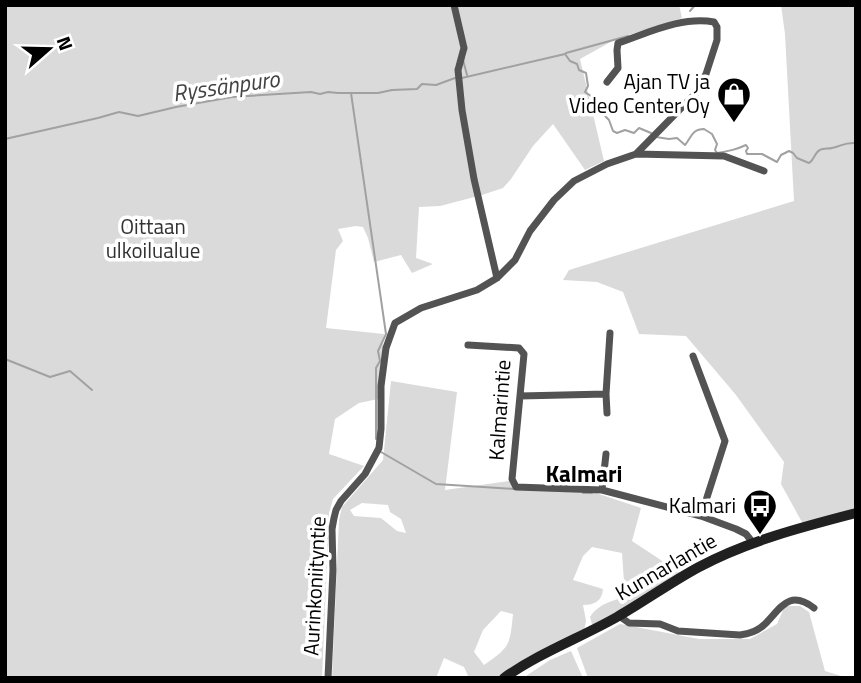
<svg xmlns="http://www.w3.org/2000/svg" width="861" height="683" font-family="'Titillium Web',sans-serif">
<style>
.green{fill:#dadada;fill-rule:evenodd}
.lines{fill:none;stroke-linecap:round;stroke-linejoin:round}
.stream{stroke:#a1a1a1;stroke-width:2}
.street{stroke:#535353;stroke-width:7}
.secondary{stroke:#202020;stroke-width:10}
.labels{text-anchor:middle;stroke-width:7;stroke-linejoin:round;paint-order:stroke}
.poi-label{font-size:21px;fill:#000;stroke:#fff;text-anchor:end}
.park-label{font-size:21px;fill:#313131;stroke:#fff}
.street-label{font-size:21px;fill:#000;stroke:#fff}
.water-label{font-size:23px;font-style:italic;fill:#424242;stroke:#fff}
.neighbourhood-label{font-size:23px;font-weight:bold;fill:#000;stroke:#fff}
</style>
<rect width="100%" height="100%" fill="#fff"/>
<path class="green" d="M5,5H452L462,46L455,67L459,109L461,65L466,56L467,47L456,5H679L682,18L616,39L580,59L604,161L585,170L553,124L533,146L511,179L503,188L482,195L440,206L419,207L416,258L433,264L412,273L401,255L374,262L368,238L363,227L356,226L338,229L343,241L336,250L326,328L384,334L378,399L359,403L335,419L329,454L364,466L333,499L329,513L322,678H5Z
M781,5H856V510L803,524L781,484L784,462L736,395L686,336L639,334L623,292L597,282L563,280L569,270L794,201L785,34Z
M391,381L457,392L445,490L509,481L518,490L593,492L641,508L632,541L682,574L597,625L592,624L590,617C599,603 612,602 625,596L622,553L592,547L583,556L573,580L603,589C602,601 595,605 583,605L586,621L584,631L501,678H469L464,667L444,658L436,678H332L339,520L342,507L383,460ZM362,503L388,505L390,512L401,519L406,533L397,531L381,518L354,516L350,510ZM501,611L513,614C510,645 510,647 484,665L474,652L483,630Z
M785,606H800L809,612L825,671L848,678H588L577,648L620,624L699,639H750L777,624Z
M571,651L583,678H523L550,660Z"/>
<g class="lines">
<path class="stream" d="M690,11L695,5
M566,53L628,36
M463,60L467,75
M462,78L565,54L570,61L577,64L579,70L586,73L588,86L585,92C591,96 599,101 606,106L605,116L609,120L613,131L617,133L625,130L634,133L639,128L651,133
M351,93L386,334L378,351L380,361L376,368V439
M656,137L669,139L677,138L685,145C691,138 692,129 704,129L712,134L717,144L715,150L717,153C729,151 735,150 746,145L748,148L746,151L747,154H762L777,162L781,155L789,151L793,153L797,158L809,163C814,160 815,152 820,150C823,148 829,149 832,148C842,146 844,142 856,143
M5,139L98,118L119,112L138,116L176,107L232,97L311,92L320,94L328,92L338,93H378L392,90L417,89L422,84L436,85L455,78
M5,359L50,377L70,371L92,390
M381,452L436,484L514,489
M583,493H592"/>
<path class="street" d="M454,5L464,48L458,70L462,110L474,179L497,278
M636,154L724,156L764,171
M468,345L519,348L524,354L512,479L516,487L602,490L701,516L736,529L746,534L753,543
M693,356L725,441L701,516
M606,394L607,413
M520,396L606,394L610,333
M602,490L606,454
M619,616L629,623L660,624L678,631L740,635C749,634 758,631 765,624C781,608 789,589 814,608
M328,678L333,570L332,529L334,518L336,510L341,501L365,474L379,448L381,429V386L386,348L395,323L421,308L477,290L497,278L515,260L530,231L554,200L574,181L607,164L636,154L695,94L706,74L717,40V27L714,22C682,16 648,33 618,43L617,50L618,68L607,82"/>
<path class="secondary" d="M504,678C539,653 580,638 617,617C645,601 671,582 699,567C748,541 802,527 856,513"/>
</g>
<defs>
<g id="shop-pin" transform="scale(1.75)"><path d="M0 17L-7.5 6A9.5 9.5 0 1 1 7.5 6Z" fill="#000" stroke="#fff"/><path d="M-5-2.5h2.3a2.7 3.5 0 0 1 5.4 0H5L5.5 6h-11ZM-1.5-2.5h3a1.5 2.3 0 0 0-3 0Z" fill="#fff"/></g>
<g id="bus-pin" transform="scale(1.75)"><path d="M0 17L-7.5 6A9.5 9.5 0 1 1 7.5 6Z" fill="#000" stroke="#fff"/><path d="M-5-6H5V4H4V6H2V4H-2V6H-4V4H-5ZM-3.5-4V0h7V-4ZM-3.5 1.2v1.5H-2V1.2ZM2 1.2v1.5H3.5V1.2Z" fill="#fff"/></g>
</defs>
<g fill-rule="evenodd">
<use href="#shop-pin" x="734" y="94"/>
<use href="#bus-pin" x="760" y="506"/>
</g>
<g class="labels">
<g class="poi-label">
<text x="710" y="89">Ajan TV ja<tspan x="710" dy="24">Video Center Oy</tspan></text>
<text x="736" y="513">Kalmari</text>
</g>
<g class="park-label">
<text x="153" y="234">Oittaan<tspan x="153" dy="24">ulkoilualue</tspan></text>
</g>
<g class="street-label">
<text transform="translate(500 410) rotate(-86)" y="7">Kalmarintie</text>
<text transform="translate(666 567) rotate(-30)" y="7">Kunnarlantie</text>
<text transform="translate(315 586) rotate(-87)" y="7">Aurinkoniityntie</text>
</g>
<g class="water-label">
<text transform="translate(226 86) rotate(-8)" y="8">Ryssänpuro</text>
</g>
<g class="neighbourhood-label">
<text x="584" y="482">Kalmari</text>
</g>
</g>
<rect width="861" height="683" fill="none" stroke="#000000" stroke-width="14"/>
<g transform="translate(49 49) rotate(70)" stroke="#ffffff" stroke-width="5" paint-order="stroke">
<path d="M0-5L12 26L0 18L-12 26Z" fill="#000000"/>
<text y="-10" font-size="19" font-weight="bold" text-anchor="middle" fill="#000000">N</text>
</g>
</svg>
